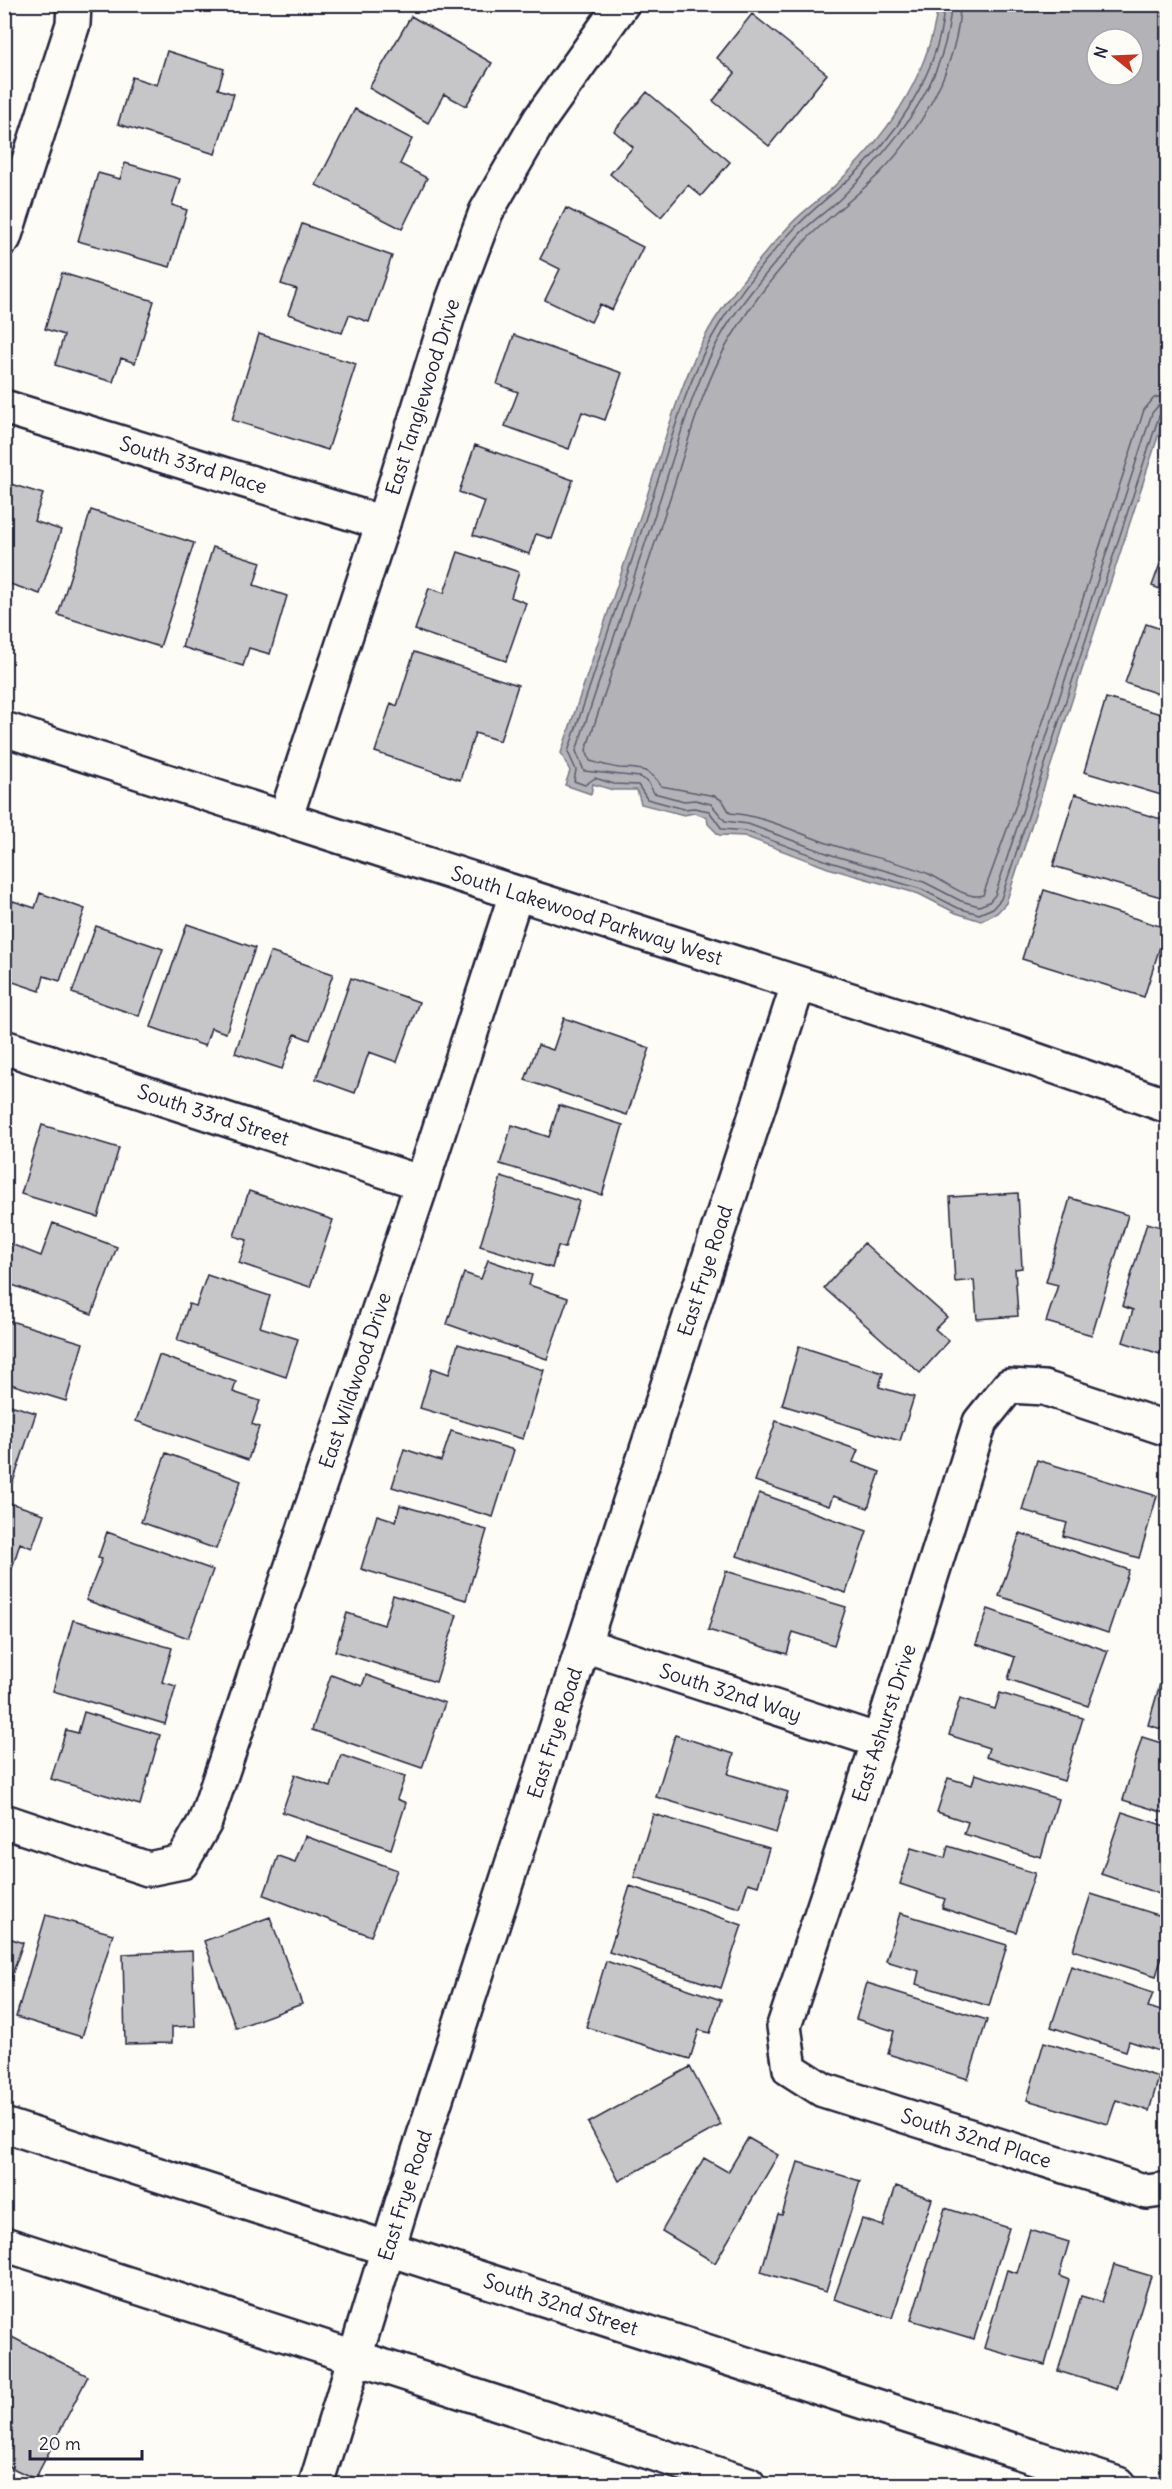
<svg xmlns="http://www.w3.org/2000/svg" width="1172" height="2489" font-family="Delius,sans-serif">
<style>
.water{fill:#b2b2b7;stroke:#787885;stroke-width:1.5;fill-rule:evenodd}
.lines{fill:none;stroke-linecap:round;stroke-linejoin:round}
.shore{stroke:#5c5c6d;stroke-width:1.5}
.building{fill:#c6c6c8;stroke:#22223b;stroke-width:1.5}
.minor-casing{stroke:#22223b;stroke-width:38}
.tertiary-casing{stroke:#22223b;stroke-width:38}
.secondary-casing{stroke:#22223b;stroke-width:38}
.minor{stroke:#fdfcf7;stroke-width:33}
.tertiary{stroke:#fdfcf7;stroke-width:33}
.secondary{stroke:#fdfcf7;stroke-width:33}
.labels{text-anchor:middle;stroke-width:4.5;stroke-linejoin:round;paint-order:stroke}
.street-label{font-size:20px;fill:#22223b;stroke:#fdfcf7}
</style>
<rect width="100%" height="100%" fill="#fdfcf7"/>
<filter id="ink" filterUnits="userSpaceOnUse"><feTurbulence type="fractalNoise" baseFrequency=".0167" numOctaves="2"/><feDisplacementMap in="SourceGraphic" scale="12" xChannelSelector="R" yChannelSelector="G"/><feConvolveMatrix kernelMatrix="1 2 1 2 8 2 1 2 1" color-interpolation-filters="sRGB"/></filter>
<g filter="url(#ink)">
<path class="water" d="M938,5H1168L1167,409L1006,903L997,913L981,921L956,913L919,894L828,868L744,836L719,835L708,824L707,817L694,813L684,815L641,804L637,790H613L593,784L591,794L565,785L570,771L561,753C589,668 618,584 646,499C664,443 683,371 714,321C736,287 763,254 790,225C801,213 815,203 828,192C883,141 928,81 938,5ZM1097,39H1133V75H1097Z"/>
<g class="lines">
<path class="shore" d="M944,4C942,61 906,121 868,161C845,185 817,204 795,228C767,257 740,291 719,325C688,375 671,442 652,498C625,583 596,667 568,752L576,770L574,781L585,785L595,778L614,784L638,785L647,799L684,809L694,808L709,811L722,829L746,831L830,862L921,889L958,908L979,914L993,908L1001,899L1159,416L1168,411
M951,4C948,83 892,148 839,200C826,212 810,222 798,236C773,266 746,295 725,329C695,377 677,447 659,502C632,585 603,668 576,751L584,771L640,777L648,782L654,793L684,801L695,800L711,804L725,821L748,824L832,855L924,882L961,901L979,906L989,902L995,895L1152,413L1158,406L1168,404
M960,4C959,64 921,131 880,173C856,197 829,216 806,240C780,268 754,300 734,333C704,379 686,449 669,501C641,585 613,667 586,750L590,761C598,763 610,767 619,768C639,769 649,767 661,786L715,796L723,801L730,813C767,816 801,835 836,846C866,856 899,861 929,874C943,880 967,901 983,895L1017,802L1144,410L1154,398L1168,395"/>
</g>
<path class="building" d="M752,14L827,74L769,146L713,101L735,73L717,58Z
M411,16L492,63L466,106L444,94L428,123L369,88Z
M167,51L224,69L218,89L234,94L215,154L118,124L132,77L157,85Z
M647,92L730,162L701,196L688,185L661,217L610,174L633,147L614,131Z
M355,109L412,139L400,164L427,178L402,229L316,185Z
M125,163L180,179L172,205L187,210L170,267L78,241L98,173L120,179Z
M566,208L643,247L612,310L600,304L591,322L545,300L560,269L540,259Z
M302,224L392,256L369,322L349,315L342,333L288,314L297,289L281,284Z
M62,273L154,301L135,363L121,358L113,382L55,365L64,335L45,329Z
M259,334L356,364L328,450L232,420Z
M514,335L622,373L605,420L582,412L569,449L505,426L518,392L497,384Z
M475,445L573,480L552,539L536,534L529,554L473,535L485,502L459,492Z
M4,482L43,494L34,521L61,530L40,594L4,582Z
M91,510L194,543L160,647L58,615Z
M1168,542V592L1152,586Z
M213,547L261,562L254,585L287,596L270,654L249,648L243,666L182,647Z
M458,552L519,572L511,597L526,603L506,661L415,630L429,588L444,593Z
M1168,619V697L1125,683L1146,624L1164,630Z
M414,652L518,685L500,741L475,733L460,780L375,752L391,703L397,706Z
M1106,698L1168,716V797L1084,772Z
M1075,794L1168,821V899L1053,866Z
M1044,890L1166,928L1144,997L1022,959Z
M40,893L85,909L60,981L44,976L40,991L4,979V925L13,901L35,908Z
M187,924L255,948L226,1033L211,1028L205,1046L151,1027Z
M96,926L163,949L139,1016L72,993Z
M270,952L333,974L310,1040L295,1034L282,1069L235,1053Z
M351,978L419,1002L397,1062L369,1052L355,1093L316,1079Z
M564,1018L650,1048L627,1115L525,1080L538,1045L553,1050Z
M559,1105L623,1125L602,1195L500,1164L512,1125L549,1137Z
M42,1125L119,1148L98,1217L21,1194Z
M501,1177L579,1201L565,1248L558,1246L552,1268L480,1246Z
M249,1191L333,1220L310,1287L239,1263L247,1240L234,1236Z
M1018,1193L1022,1268L1015,1269L1018,1316L977,1319L974,1280L955,1282L950,1197Z
M1070,1198L1128,1215L1092,1335L1046,1322L1058,1285L1046,1282Z
M53,1223L117,1247L92,1314L4,1282L6,1242L41,1256Z
M1147,1223L1168,1229V1331L1160,1354L1123,1342L1133,1310L1122,1306Z
M864,1243L947,1317L935,1329L949,1341L920,1373L824,1288Z
M488,1260L532,1275L529,1285L568,1298L547,1359L447,1324L464,1273L481,1279Z
M207,1275L270,1296L260,1327L298,1339L286,1377L177,1340L189,1304L196,1306Z
M4,1319L83,1343L66,1401L4,1382Z
M458,1344L544,1370L523,1439L420,1408L432,1368L449,1374Z
M799,1346L883,1373L879,1387L914,1397L900,1441L782,1405Z
M159,1355L236,1382L233,1392L260,1401L252,1424L259,1427L248,1460L136,1421Z
M4,1403L36,1413L13,1482L4,1479Z
M776,1421L858,1450L853,1462L880,1472L868,1508L833,1496L829,1506L755,1481Z
M451,1431L514,1450L493,1517L392,1487L404,1449L441,1461Z
M166,1453L241,1481L216,1549L141,1522Z
M1037,1460L1157,1496L1139,1558L1063,1536L1067,1523L1022,1510Z
M759,1493L867,1531L846,1593L737,1556Z
M4,1501L44,1514L32,1548L20,1543L9,1578L4,1576Z
M400,1505L487,1530L466,1600L361,1569L377,1515L396,1521Z
M107,1532L213,1570L188,1638L86,1600L102,1559L98,1558Z
M1020,1533L1129,1570L1108,1633L999,1596Z
M726,1571L846,1607L834,1645L793,1632L787,1654L708,1630Z
M393,1595L457,1615L436,1682L335,1651L347,1613L384,1625Z
M988,1609L1108,1651L1088,1706L1008,1679L1015,1657L976,1644Z
M73,1620L172,1648L162,1682L176,1686L165,1724L53,1691Z
M1165,1667L1168,1668V1731L1148,1725Z
M331,1675L362,1686L366,1675L445,1703L422,1768L312,1730Z
M1000,1693L1083,1718L1064,1781L986,1757L989,1748L949,1735L960,1698L995,1709Z
M84,1712L160,1735L140,1805L51,1779L66,1730L78,1733Z
M675,1735L734,1754L728,1774L788,1792L776,1833L656,1797Z
M1142,1737L1168,1745V1814L1123,1800Z
M341,1755L405,1777L397,1799L406,1803L391,1849L282,1812L295,1775L331,1787Z
M975,1774L1058,1799L1041,1857L964,1834L968,1822L937,1812L948,1778L972,1785Z
M1122,1812L1168,1827V1897L1101,1874Z
M653,1814L769,1848L758,1886L748,1883L740,1908L634,1877Z
M305,1836L397,1870L371,1936L264,1895L278,1856L295,1862Z
M948,1846L1035,1873L1016,1932L942,1908L945,1899L900,1884L911,1848L945,1858Z
M630,1886L742,1925L721,1988L609,1952Z
M1091,1894L1168,1918V1954L1163,1953L1156,1976L1073,1950Z
M900,1913L1007,1945L989,2006L916,1984L919,1971L886,1961Z
M46,1915L113,1934L82,2037L16,2017Z
M270,1917L302,2004L236,2028L204,1941Z
M4,1936L23,1943L4,1998Z
M192,1951L195,2026L172,2027V2043L125,2044L123,1954Z
M606,1961L721,2000L710,2033L699,2030L690,2059L586,2027Z
M1071,1966L1153,1993L1148,2007L1168,2013V2054L1129,2041L1126,2051L1051,2027Z
M867,1983L987,2020L968,2079L888,2054L894,2031L856,2019Z
M1044,2042L1159,2077L1149,2111L1116,2100L1108,2124L1027,2100Z
M690,2067L721,2125L619,2181L588,2123Z
M748,2138L778,2155L715,2263L662,2231L704,2158L728,2172Z
M798,2162L860,2181L826,2292L761,2272L778,2214L782,2215Z
M896,2186L932,2199L892,2318L834,2299L862,2219L883,2226Z
M945,2208L1009,2228L974,2339L911,2320Z
M1030,2230L1069,2242L1059,2276L1069,2280L1045,2365L984,2348L1007,2270L1017,2273Z
M1114,2265L1151,2276L1116,2389L1058,2371L1081,2296L1102,2302Z
M4,2333L88,2376L35,2479L4,2464Z"/>
<g class="lines">
<g class="minor-casing">
<g id="minor">
<path d="M4,238L73,24L74,4"/>
<path id="s1" d="M4,407L383,523"/>
<path id="s2" d="M285,819L383,523L453,300L486,212L540,119L622,4"/>
<path id="s3" d="M4,1047L422,1183"/>
<path id="s4" d="M1168,1429L1044,1388L1009,1386L980,1422L879,1741L784,2026L790,2069L823,2090L1147,2192L1168,2189"/>
<path id="s5" d="M584,1645L879,1741"/>
<path id="s6" d="M4,1821L148,1869L182,1862L205,1822L422,1183L516,894"/>
</g>
</g>
<g class="tertiary-casing">
<g id="tertiary">
<path id="s7" d="M4,729L1007,1050L1168,1106"/>
<path id="s8" d="M316,2484L403,2200L798,985"/>
</g>
</g>
<g class="secondary-casing">
<g id="secondary">
<path id="s9" d="M4,2125L1118,2484"/>
<path d="M4,2244L748,2484"/>
</g>
</g>
<use href="#minor" class="minor"/>
<use href="#tertiary" class="tertiary"/>
<use href="#secondary" class="secondary"/>
</g>
</g>
<g class="labels">
<g class="street-label">
<text dy="7" stroke="none"><textPath href="#s2" startOffset="444">East Tanglewood Drive</textPath></text>
<text dy="7" stroke="none"><textPath href="#s1" startOffset="198">South 33rd Place</textPath></text>
<text dy="7" stroke="none"><textPath href="#s7" startOffset="612">South Lakewood Parkway West</textPath></text>
<text dy="7" stroke="none"><textPath href="#s3" startOffset="220">South 33rd Street</textPath></text>
<text dy="7" stroke="none"><textPath href="#s8" startOffset="1274">East Frye Road</textPath></text>
<text dy="7" stroke="none"><textPath href="#s6" startOffset="699">East Wildwood Drive</textPath></text>
<text dy="7" stroke="none"><textPath href="#s5" startOffset="154">South 32nd Way</textPath></text>
<text transform="translate(884 1723) rotate(-72)" y="7">East Ashurst Drive</text>
<text dy="7" stroke="none"><textPath href="#s8" startOffset="788">East Frye Road</textPath></text>
<text dy="7" stroke="none"><textPath href="#s4" startOffset="1090">South 32nd Place</textPath></text>
<text dy="7" stroke="none"><textPath href="#s8" startOffset="302">East Frye Road</textPath></text>
<text dy="7" stroke="none"><textPath href="#s9" startOffset="585">South 32nd Street</textPath></text>
</g>
</g>
<rect width="1172" height="2489" fill="none" stroke="#fdfcf7" stroke-width="24"/>
<rect x="12" y="12" width="1148" height="2465" fill="none" stroke="#22223b" stroke-width="2" filter="url(#ink)"/>
<g transform="translate(1115 57) rotate(288)"><circle r="28" fill="#fdfcf7" stroke="#a5a5ac" stroke-width="1.5"/>
<path d="M0-4.5L10 22L0 15L-10 22Z" fill="#c8321e"/>
<text y="-9" font-size="16" font-weight="bold" text-anchor="middle" fill="#22223b">N</text>
</g>
<path d="M30 2450v9h112v-9" fill="none" stroke="#22223b" stroke-width="3"/>
<text x="39" y="2450" font-size="18" fill="#22223b" stroke="#fdfcf7" stroke-width="4.5" paint-order="stroke">20 m</text>
</svg>
